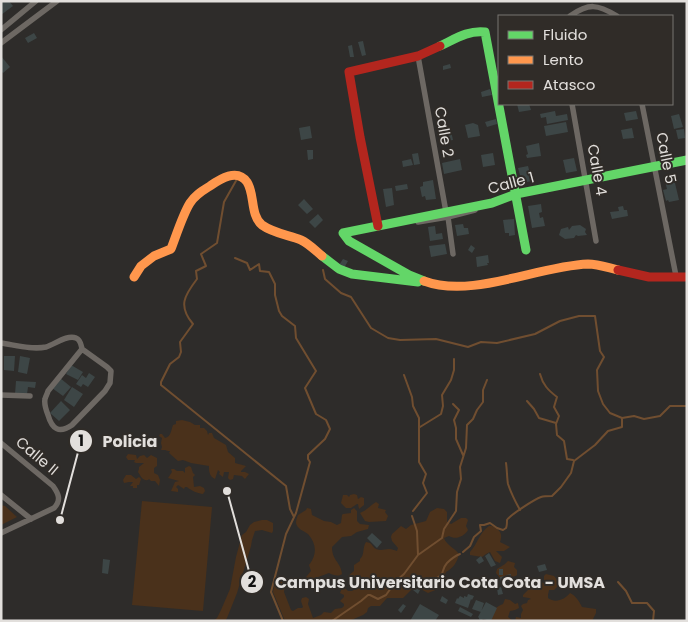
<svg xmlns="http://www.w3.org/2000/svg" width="688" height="622" font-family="Poppins,sans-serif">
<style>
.green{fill:#4a311b}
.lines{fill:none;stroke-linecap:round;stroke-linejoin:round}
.stream{stroke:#704e30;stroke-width:2}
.building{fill:#3d4646}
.street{stroke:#6d6863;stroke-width:5.5}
.fast{stroke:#63d668;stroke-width:9}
.slow{stroke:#ff974d;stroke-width:9}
.jam{stroke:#b3261e;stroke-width:9}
.labels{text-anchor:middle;stroke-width:4;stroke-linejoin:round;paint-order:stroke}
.street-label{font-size:15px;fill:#e2dfdc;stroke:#302c28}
.leader{fill:none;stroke:#e2dfdc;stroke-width:2}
.callout-dot{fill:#e2dfdc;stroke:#302c28;stroke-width:2}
.mark-label{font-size:15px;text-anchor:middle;font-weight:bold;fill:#111}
.callout-label{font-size:16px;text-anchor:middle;font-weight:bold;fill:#e2dfdc;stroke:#302c28;stroke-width:4;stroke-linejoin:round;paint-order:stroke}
</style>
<rect width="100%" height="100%" fill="#2e2c2a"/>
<path class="green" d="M182,420L190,422L195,425H200V428H204L207,431L208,435L209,433H212L214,438L226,445L228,452L235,458V463L246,466L241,471V472H245L249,474L245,479L242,476L234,475L233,479L230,480L228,478L229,472H224L223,477L219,474L220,472L218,470L215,479C209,476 209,471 209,466L191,463L183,460L178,461L169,453L170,451H168L165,450H161L162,447L161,443L162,438L159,436L160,434H162L165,438C171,437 171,430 173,425L176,424V421Z
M128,454L136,455L137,459L140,456L144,455L147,458L151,455L157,458V466L154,468V473L158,475L160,480L159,486L155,481H151L149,479L148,480C142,481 141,476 138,472L139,469V467L144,463H136L134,462L135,460H128L126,457Z
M189,466L191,467L193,473L195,475L193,477L194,487L200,486L204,488L205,491L203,494C199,494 190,490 187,487H185L184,489L178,485L176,487L178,489V492L171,491L175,482L179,481L168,478L172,472L171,469H174L177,471H183L185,473V468Z
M126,475H131L136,479L139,477L141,479L139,485H137V488H133V486H130L133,482H129L124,483L123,480Z
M354,494L357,495L358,499L361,497L364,498V505L359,509L358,504H357L351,508H346L341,503L343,495H347L349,497L350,495Z
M142,501L212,507L203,611L132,605Z
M376,502L379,504L378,508L386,510L385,512L388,516L386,521L369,522L365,521L360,513C367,510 370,506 376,502Z
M1,505L5,506L17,517L1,525Z
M307,508L311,509L312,515L324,521L331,522L337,525L341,523L342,515L343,514L351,513V510L354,508L357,511V521L360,524L369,525L368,529L357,532L351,536L342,537L332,547C332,561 341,562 342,574C338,577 333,575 329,573L310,580L306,577L311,571L309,565C317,555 317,544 308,534C304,531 297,529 296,523C296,520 297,517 298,515L306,510Z
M437,508L444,509L447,512V522L451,524L461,518H466L468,520L466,526L468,530C464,537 455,540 449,536L444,538C446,545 455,548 459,554C457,563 453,568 446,572L442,582L438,589L428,593L415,586L403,598H387L380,606H371L368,608L367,612L363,615L349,621H285L273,592L274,587L277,581L282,580L285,584L284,592L291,610L293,611L298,608H302L303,607L301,601L302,598L306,597L309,599L308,604L313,618L321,615L324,612L331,613L335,609L342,608L344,606V604L340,601L344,597V595L340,593L342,588L344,587L348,591H352L355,589L361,583L360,580L352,579L348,576L354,571V565L360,561V559C365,555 362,548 366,542C373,543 371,546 376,549C381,551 385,549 389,549C392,549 394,550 397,551L398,548L392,541L391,537L392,534L401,526L406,529L411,525L426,521L430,512Z
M262,520H267L273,523V531L272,533L262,530L255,531L252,540L251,546L237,593L227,618L225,621H213L217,618L221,610L230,589L236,557L242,535L246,532L250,525L254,522Z
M489,526H492C500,530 503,533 500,542L510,547L504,551H496L502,557L500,563L495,561L490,552L486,554L482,557L470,555V552C478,543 479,533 489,526Z
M508,561L515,563L514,567L517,570V575C514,578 509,576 506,579L500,578L496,573L497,569L505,564Z
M546,574L554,576L558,581V586L554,590H549L548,595V598C556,604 565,599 570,593C576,596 579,601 582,607L596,609V613L592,621H515L516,617L521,618V614L523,610L521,606L523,604L527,603L528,600L531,599L529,598L523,597V595L528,590L526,587L528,584L535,586V583L537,581L544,583V576Z
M505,599L510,600L515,604L518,603L519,608L515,610L510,611L508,617L513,621H490C494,611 493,608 503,604Z"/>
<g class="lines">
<path class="stream" d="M237,179L224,202L217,243L201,254L206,266L196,271L197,279C184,296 178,306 193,324L180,342L181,352L179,357L170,364L161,382V385L286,486L290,509L294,517
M235,258L247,263L250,270L259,264L260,271L269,272L275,284V295L279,311L282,316L295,326L296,338L316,371L305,388L316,414L326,420L330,429L325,439L308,455V459L310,462L296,513L286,534L271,592L283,621
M323,270L325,279L341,293L351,297L371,328L388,338L400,340L436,339L468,347L481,342L497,343L535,334L560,321L579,316H595L600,351L604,357L597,370L598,391L603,404L610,413L622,418V427L608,431L595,445L574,461L571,473L561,487L552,496C548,496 544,496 541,497C535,499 510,515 507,520C507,521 507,526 506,528L503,530L497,528L490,523L484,525H480L481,531L474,537L470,546L463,552
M540,374C543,385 548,390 557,397L554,407L559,416L556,424L557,435L564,441L567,459L573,460
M404,375L412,397L413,406L419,418V462L426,474L423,483L427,493L413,511
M527,401L534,409L539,418L556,423
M453,404L459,410L454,420L456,428V439L463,455
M622,418L634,416L644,419L660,416L670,406H687
M420,427L441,414L443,406L442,395L451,380L454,370V359
M506,463C507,469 507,479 508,484C511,493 515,501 520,510
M412,516L417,531L418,555
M432,580C448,574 439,572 447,563C451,559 455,556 460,554
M618,582L626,591L632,603H647L654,611L653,621
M332,621L361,601L368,595H370L378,599L386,595L396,581L404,574L418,555L442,538L444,529L456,511L457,492L461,479L460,467L466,448L467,425L473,419L477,410L483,402V390L487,380"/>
</g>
<path class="building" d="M1,1H9L13,6L1,15Z
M34,33L37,38L28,43L25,38Z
M363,41L366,55L362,56L358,42Z
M352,45L354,57H350L348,46Z
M1,56L10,67L3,73L1,71Z
M450,64L451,68L443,70V66Z
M490,89L492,95L482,97L481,92Z
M517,104H529L531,110L519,112Z
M555,111L556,116L567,114L568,120L547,124L546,117L541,118L540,114Z
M636,111L638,119L626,121L624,113Z
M679,114L683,127L674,129L671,116Z
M496,119L497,124L487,127L485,122Z
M566,122L568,132L546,136L544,126Z
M473,123L478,125L480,136L468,138L465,125Z
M310,126L312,138L301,140L299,128Z
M632,128L634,138L623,139L621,130Z
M684,129L685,138L678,139L676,130Z
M451,131L453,140L440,142L438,133Z
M539,143L541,156L527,158L526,155L528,154L526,146Z
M307,150H313V159L308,160Z
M418,153L420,164L414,165L412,154Z
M493,153L495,165L483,167L481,155Z
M574,158L577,171L566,173L563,160Z
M411,159L413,165L403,167L402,161Z
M460,159L462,170L444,174L442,163Z
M528,166L532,181L522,183L518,168Z
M674,179L679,200L669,202L668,200L666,201L663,190L667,189L665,181Z
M433,180L436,199L426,200L425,196L422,197L420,187L423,186V182Z
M407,184L408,189L396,191L395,186Z
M392,188L394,205L386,207L383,189Z
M304,199L313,209L307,214L298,205Z
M541,204L542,212L539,213L540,218L543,217L545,226L532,228L528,206Z
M623,206L624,210H627L628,216L612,219L610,212L619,211L618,207Z
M318,214L323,220L315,228L309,222Z
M514,219L515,235L509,236V233H505L503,220Z
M463,224L464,228H468L469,234L457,236L455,225Z
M580,225L586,229L585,232L587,235L578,236L576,235L574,238L565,239L559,235L561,229L568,227L569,230L572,226Z
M435,226L436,234L442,233L443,239L430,241L428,227Z
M445,244L447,254L431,257L429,246Z
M471,245L475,248L472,253L468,250Z
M488,255L489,263H487L488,265L477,267L476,257Z
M343,259L348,261L344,268L339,265Z
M4,356H15L14,371L4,370Z
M20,356L30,358L27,374L18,372Z
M71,365L83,372L78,380L66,374Z
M89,373L95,377L88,387L83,384L81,387L76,384L82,375L86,378Z
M60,378L71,387L63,396L52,388Z
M16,381L36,382L35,388L28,387L27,394H15Z
M72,387L83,394L74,407L64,400Z
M61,401L70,410L59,421L50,413Z
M372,533L382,542L377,548L367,538Z
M489,553L496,565L491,567L485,556Z
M481,556L484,561L479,564L476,560Z
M103,559L110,560L108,574L102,573Z
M545,564L547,570L539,572L537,566Z
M499,569H503V575H499Z
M511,574V582H507L506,575Z
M505,576L506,583L501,585L500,577Z
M416,587L420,590L418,594L413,590Z
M501,587L503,594L498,595L497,588Z
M468,594L474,596L472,600L471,599L468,608L455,603L457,598L458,599L460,596L464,598V596L467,597Z
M442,596L448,600L446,604L440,601Z
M476,600L484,603L481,612L472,609Z
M486,602L497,608L491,621L483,619L481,621L479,619V618L478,617Z
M403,604L406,606L401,613L398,610Z
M420,604L439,615L435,621H410Z
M460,607L473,614L471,617L458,611Z"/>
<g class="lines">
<path class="street" d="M570,16C589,3 597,4 617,16
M1,30L36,1
M1,43L57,1
M418,56L446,212
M572,104L596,241
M642,104L676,276
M448,217L453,254
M418,222L448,217L475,210
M1,343C15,345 32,350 46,347C54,345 67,334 76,338C81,340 81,345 82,349
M82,349L107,367L111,371L110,383L105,391L72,425C59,434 52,429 48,415C46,410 44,404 45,399C45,398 48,392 48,391Z
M1,395L30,396
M1,443L53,486C58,493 62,500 54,508L1,533
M1,495L31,519"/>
<path class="fast" d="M440,46C455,39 468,30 485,32L526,250
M322,256L339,269L352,274L418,282
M424,281L409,275L349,241L343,233L492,203L516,194L687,160"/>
<path class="slow" d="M134,277L141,266L154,256L171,249C176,236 183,214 190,203C195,195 202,191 210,186C220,179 237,168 247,182C255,194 250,215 262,225C273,233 288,235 301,240C308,243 316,251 322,256
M424,281C472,299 537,266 588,264C598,264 609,268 618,270"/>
<path class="jam" d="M378,226L360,137L349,72L418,56L440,46
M618,270L649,277H687"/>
</g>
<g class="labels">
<g class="street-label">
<text transform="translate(444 132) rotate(80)" y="5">Calle 2</text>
<text transform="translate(666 158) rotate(79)" y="5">Calle 5</text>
<text transform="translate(597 170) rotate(80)" y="5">Calle 4</text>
<text transform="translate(511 183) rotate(-15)" y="5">Calle 1</text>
<text transform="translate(37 456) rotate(40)" y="5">Calle II</text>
</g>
</g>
<path class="leader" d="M60 520L81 441M227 491L252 582"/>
<g class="callout-dot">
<circle cx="60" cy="520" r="5"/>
<circle cx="227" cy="491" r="5"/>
<circle cx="81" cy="441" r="12"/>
<circle cx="252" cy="582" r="12"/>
</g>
<g class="mark-label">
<text x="81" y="446">1</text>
<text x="252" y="587">2</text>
</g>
<g class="callout-label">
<text x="130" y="447">Policia</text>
<text x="440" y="588">Campus Universitario Cota Cota - UMSA</text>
</g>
<rect width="688" height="622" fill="none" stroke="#e2dfdc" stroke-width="5"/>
<rect x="498" y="15" width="175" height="90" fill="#302c28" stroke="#777470"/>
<rect x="508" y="31" width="25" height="8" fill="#63d668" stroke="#777470"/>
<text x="543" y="40" font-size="15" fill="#e2dfdc">Fluido</text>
<rect x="508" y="56" width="25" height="8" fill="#ff974d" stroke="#777470"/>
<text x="543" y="65" font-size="15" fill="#e2dfdc">Lento</text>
<rect x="508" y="81" width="25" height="8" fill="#b3261e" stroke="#777470"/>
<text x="543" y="90" font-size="15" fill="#e2dfdc">Atasco</text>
</svg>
